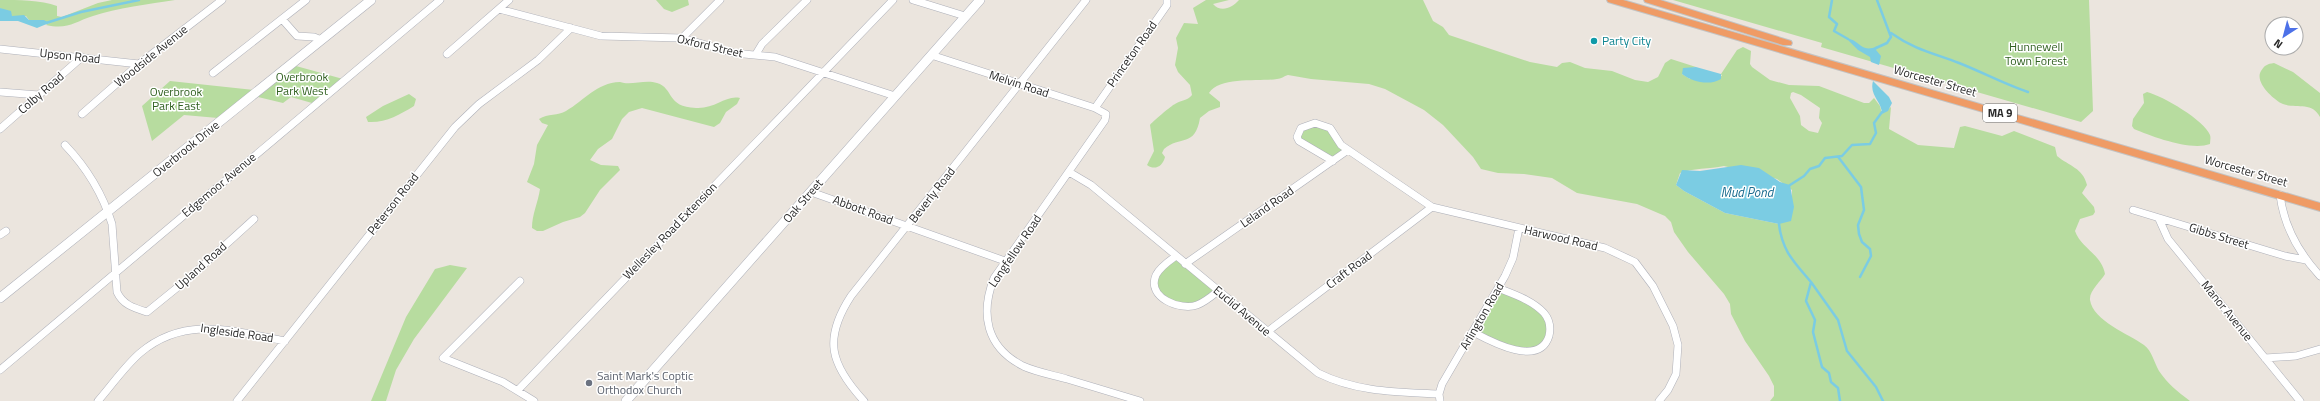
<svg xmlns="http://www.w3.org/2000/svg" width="2320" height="401" font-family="'Titillium Web',sans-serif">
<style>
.green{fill:#b7dc9f;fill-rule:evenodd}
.water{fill:#7bcce3}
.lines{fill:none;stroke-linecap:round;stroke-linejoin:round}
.stream{stroke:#7bcce3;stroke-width:2.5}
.street-casing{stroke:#aeb0b9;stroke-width:8}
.secondary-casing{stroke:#aeb0b9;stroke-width:10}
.highway-casing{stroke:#c3c3c3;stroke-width:2}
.street{stroke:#fff;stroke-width:7}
.secondary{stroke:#fff;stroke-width:9}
.highway{fill:#ef9b65;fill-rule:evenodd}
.culture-dot{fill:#0f9aa8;stroke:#fff;stroke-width:1.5}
.worship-dot{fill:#6b7280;stroke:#fff;stroke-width:1.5}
.labels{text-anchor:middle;stroke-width:3;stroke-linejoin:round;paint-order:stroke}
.shield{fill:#fff;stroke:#6a6a6a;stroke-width:1}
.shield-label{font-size:11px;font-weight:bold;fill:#2a2a2a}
.culture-label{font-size:12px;fill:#0d838f;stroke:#fff;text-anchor:start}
.street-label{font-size:12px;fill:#2a2a2a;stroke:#fff}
.park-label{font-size:12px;fill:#316121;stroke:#fff}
.worship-label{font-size:12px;fill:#5b616d;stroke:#fff;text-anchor:start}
.water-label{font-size:13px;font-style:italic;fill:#1a6b8e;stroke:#fff}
</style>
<rect width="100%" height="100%" fill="#ebe5de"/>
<path class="green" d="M0,0C18,0 41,0 57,6V16L62,17L98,3L112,0H175C150,4 116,8 93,16C74,22 68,30 46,25L49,23L29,20L26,16H12L0,8Z
M656,0H688L689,5L672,12L664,9Z
M1206,0H1229L1213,4C1221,13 1232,8 1239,0H1423L1433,21L1443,27L1449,35L1530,62L1557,67L1562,63L1570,62L1585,68L1612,71L1635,80L1648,82L1658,77L1665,63L1671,59L1696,67L1687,69L1682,74L1690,79L1722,76L1721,74L1737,50L1743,47L1751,51L1750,64L1752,67L1770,80L1789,85L1819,86L1864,103H1869L1874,98L1880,106L1882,114L1891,107L1889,129L1918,145L1954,148L1960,127L1965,126L2002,136L2014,131L2055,147L2057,156C2069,166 2083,168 2087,185L2082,193L2094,207L2095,212L2093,215L2080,219L2075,231C2081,248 2102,255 2105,274C2101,281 2089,291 2090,300C2093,321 2129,334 2144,345C2152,351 2154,362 2159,371C2167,383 2178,392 2190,401H1770L1774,396V386L1769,376L1745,341L1731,314L1730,304L1724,294L1688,252L1674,232L1671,222L1665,216L1637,204L1577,193L1552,178L1524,174L1498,173L1481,169L1473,157L1443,125L1424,110L1385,89L1369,84L1311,79L1288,75C1284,76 1281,79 1277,79C1260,82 1220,76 1209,93L1220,102V107L1209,111L1200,118C1195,148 1180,135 1164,149L1162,153L1165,157C1163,166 1155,171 1147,165L1154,151L1150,125C1151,123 1172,105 1175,104C1181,100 1187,101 1192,95L1190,85L1178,72L1175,65L1178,48L1176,38L1184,23L1198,24L1193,8ZM1793,92L1801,95L1820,108L1819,118L1822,123L1818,133L1809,131L1801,125L1800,116L1790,98L1791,93ZM1724,166L1777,179L1792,190V198L1779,224L1725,213L1684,191L1676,185L1680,173C1692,168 1710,169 1724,166Z
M1673,0H2089L2093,111L2081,122L1821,47L1822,43Z
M2274,63L2293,72L2320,93V117C2312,101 2296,109 2283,104C2274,100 2254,82 2261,71C2265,65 2267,64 2274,63Z
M296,66L343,79L312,103L291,97L283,103L258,97Z
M170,81L254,90L218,118L184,115L152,141L142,106Z
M620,82C631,86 645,79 657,83C674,88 666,107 696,108C716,109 725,95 740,98L737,104L726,112L720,123L714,127L642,108L629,112L622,119L612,139L598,149L590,160L601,165L618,166L620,170L600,190L585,213L580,217L563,222L543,231H537L532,228C532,214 538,203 540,189L527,182L534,164L537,145L548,125L542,123L539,119C548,113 558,116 566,111C585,100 596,83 620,82Z
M2147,92C2163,96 2204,120 2210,135C2211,138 2210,141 2210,144C2191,151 2153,137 2134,129L2132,126L2133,119L2144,103L2143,94Z
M409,94L416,99L414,106C399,115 386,123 368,122L366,117L383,106Z
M1323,124L1348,150L1333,161L1309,149L1298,134L1299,131Z
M1176,256L1218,291L1186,307L1157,293V274Z
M450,265L467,268L414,339L396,370L386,401H371L406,317L435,269Z
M1498,288L1533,304L1549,323L1543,345L1524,351L1473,332Z"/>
<path class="water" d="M0,8L11,11L12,16L24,15L29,20H44L49,23L37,28L18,21H0Z
M1846,38C1861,40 1860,54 1878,46L1876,50L1881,56L1879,65L1871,62L1870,57L1858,50Z
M1696,67L1721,74V79C1710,86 1692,82 1682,74L1683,68Z
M1873,81L1889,97L1892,103L1888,111L1882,114C1882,101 1869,96 1873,81Z
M1741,165L1759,168L1780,182L1790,185L1794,207L1791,221L1779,224L1725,213L1684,191L1676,185L1682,170L1700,171Z"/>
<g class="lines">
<path class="stream" d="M1832,0L1829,17L1837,24L1834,31L1848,39
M46,23L81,12L139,0
M1891,33C1915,50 1933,53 1959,63C1982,72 2004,84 2028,92
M1876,48L1887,43L1891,37L1877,0
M1839,158L1861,187L1864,210L1858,225L1859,234L1862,242L1870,249L1871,256L1860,277
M1790,185L1804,176L1810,169L1819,166L1825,158L1842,156L1852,145L1870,144L1876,133L1874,123L1882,112
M1779,224C1782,251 1794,262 1811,282L1806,301L1815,320L1813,332L1822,367L1829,373L1831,382L1838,388L1840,401
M1811,282L1838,320L1847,351L1876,387L1883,401"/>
<g class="street-casing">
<path id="street" d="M913,0L965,16
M499,9L601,36L682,38L734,53L775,57L895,96
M282,19L297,36L314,37L321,40
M682,38L720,0
M0,49L139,64
M447,54L509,0
M756,54L762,44L807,0
M931,55L1095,108L1106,114L1105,120L994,278C980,314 986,347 1023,366C1036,372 1053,375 1067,379C1091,386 1116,394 1140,401
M213,73L306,0
M0,92L39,95
M1095,108L1167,5V0
M82,114L139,64L222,0
M0,129L82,57
M65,145C86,167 103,195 112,224L117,292C123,305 134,308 147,312L189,278L254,219
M1333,161L1299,141L1297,137L1301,128L1315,123L1330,128L1341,145L1432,207L1605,248L1635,262L1653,286L1673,326L1678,345L1676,374L1668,390L1659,401
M1069,172L1091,185L1318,373C1356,392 1397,392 1439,394
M811,192L1005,261
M2280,195C2284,227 2298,252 2320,276
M2133,210L2285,256L2306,260
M2159,219L2168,239L2300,401
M0,235L6,231
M1176,256C1169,261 1160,267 1156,275C1146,298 1181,311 1197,305C1205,302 1212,296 1218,291
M1185,264L1348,150
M520,281L443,358L503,382L534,401
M1267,332L1432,207
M1473,332C1490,341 1539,368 1549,336C1551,327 1550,320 1544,313C1532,300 1513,294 1498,288
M2265,358L2296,356L2320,349
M0,370L440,0
M518,390L893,0
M98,401C112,385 124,367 140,353C185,315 233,331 285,341
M237,401L455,127L479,104L538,60L571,28
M864,401C830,364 823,339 851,296L1086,0
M1440,401L1439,394L1442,384L1505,276L1513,258L1519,228"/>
</g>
<g class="secondary-casing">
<path id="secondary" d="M0,298L371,0
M626,401L980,0"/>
</g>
<g class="highway-casing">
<path id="highway" d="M1607,0H1623L2320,203V211L1608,2Z
M1644,0H1660L1791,41L1792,43L1791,45H1783L1645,2Z"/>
</g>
<use href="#street" class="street"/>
<use href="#secondary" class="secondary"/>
<use href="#highway" class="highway"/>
</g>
<circle class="culture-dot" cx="1594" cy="41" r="4"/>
<circle class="worship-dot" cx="589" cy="383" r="4"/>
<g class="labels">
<rect class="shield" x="1983" y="104" width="34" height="18" rx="3"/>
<g class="shield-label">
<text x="2000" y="117">MA 9</text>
</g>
<g class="culture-label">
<text x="1602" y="45">Party City</text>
</g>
<g class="street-label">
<text transform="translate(710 46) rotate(13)" y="4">Oxford Street</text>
<text transform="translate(1132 54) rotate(-55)" y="4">Princeton Road</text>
<text transform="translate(70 56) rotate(6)" y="4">Upson Road</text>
<text transform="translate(151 56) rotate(-39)" y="4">Woodside Avenue</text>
<text transform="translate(1935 81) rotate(16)" y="4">Worcester Street</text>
<text transform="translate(1019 84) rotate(18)" y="4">Melvin Road</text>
<text transform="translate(41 93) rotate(-41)" y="4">Colby Road</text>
<text transform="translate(186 149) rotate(-39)" y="4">Overbrook Drive</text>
<text transform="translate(2246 171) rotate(16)" y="4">Worcester Street</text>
<text transform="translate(219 185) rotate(-40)" y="4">Edgemoor Avenue</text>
<text transform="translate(932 195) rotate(-52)" y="4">Beverly Road</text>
<text transform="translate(803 201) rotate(-49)" y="4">Oak Street</text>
<text transform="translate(393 204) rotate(-52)" y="4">Peterson Road</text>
<text transform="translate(1267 207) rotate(-35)" y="4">Leland Road</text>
<text transform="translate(863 210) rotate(20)" y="4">Abbott Road</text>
<text transform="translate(670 231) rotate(-46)" y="4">Wellesley Road Extension</text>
<text transform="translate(2219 236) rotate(17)" y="4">Gibbs Street</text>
<text transform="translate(1561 238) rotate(13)" y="4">Harwood Road</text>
<text transform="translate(1015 251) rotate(-56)" y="4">Longfellow Road</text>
<text transform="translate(201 266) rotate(-42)" y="4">Upland Road</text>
<text transform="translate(1349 270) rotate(-37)" y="4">Craft Road</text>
<text transform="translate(1242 311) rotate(40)" y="4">Euclid Avenue</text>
<text transform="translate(2227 311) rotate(51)" y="4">Manor Avenue</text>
<text transform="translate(1482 316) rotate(-60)" y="4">Arlington Road</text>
<text transform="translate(237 333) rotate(8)" y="4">Ingleside Road</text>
</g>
<g class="park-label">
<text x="2036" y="51">Hunnewell<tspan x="2036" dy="14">Town Forest</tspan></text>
<text x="302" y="81">Overbrook<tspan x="302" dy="14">Park West</tspan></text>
<text x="176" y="96">Overbrook<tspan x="176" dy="14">Park East</tspan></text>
</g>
<g class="worship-label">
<text x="597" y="380">Saint Mark's Coptic<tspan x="597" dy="14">Orthodox Church</tspan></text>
</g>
<g class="water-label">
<text x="1747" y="197">Mud Pond</text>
</g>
</g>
<g transform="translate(2284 36) rotate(216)"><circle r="19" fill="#ffffff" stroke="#aaaaaa"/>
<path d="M0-3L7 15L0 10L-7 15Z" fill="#4d71e8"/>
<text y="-6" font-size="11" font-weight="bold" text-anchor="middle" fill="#2a2a2a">N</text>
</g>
</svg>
